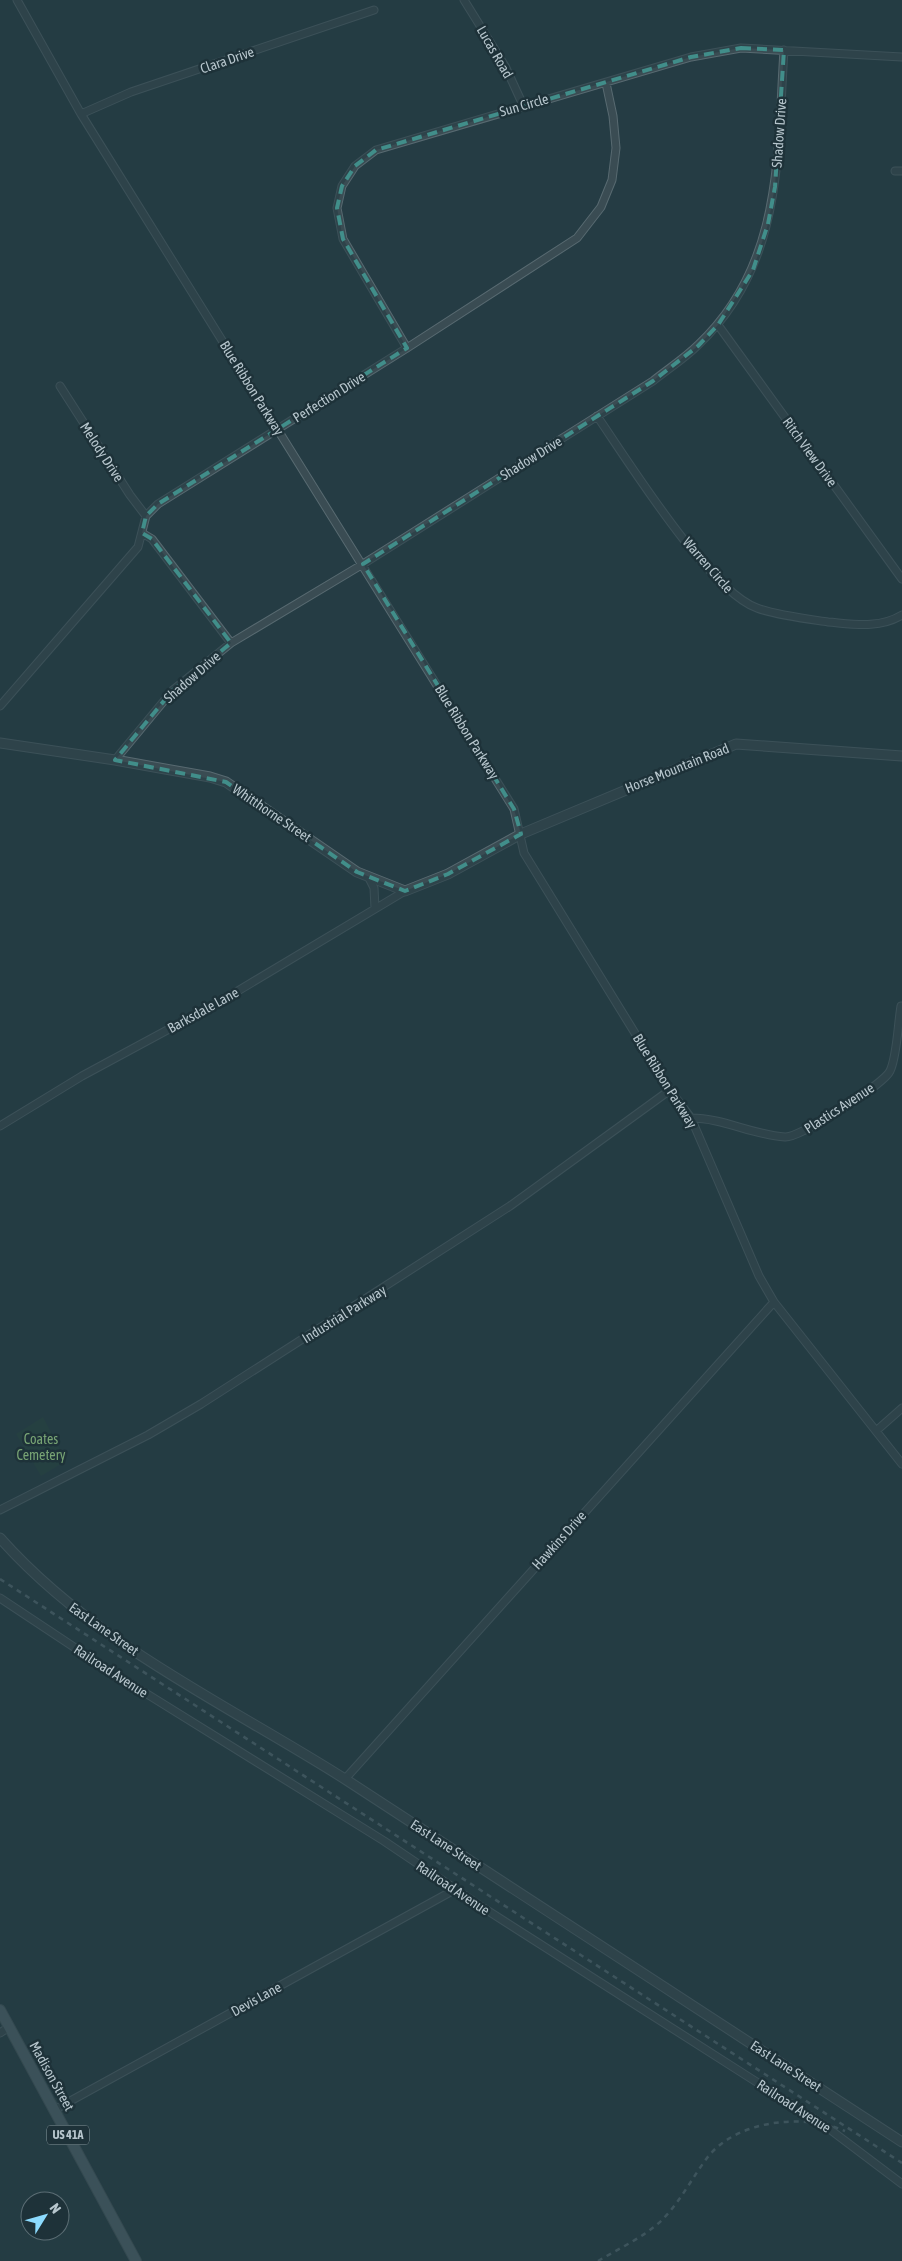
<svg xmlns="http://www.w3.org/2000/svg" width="902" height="2261" font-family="'Asap Condensed',sans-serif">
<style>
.green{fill:#27453f}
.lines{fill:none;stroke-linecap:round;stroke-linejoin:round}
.minor-casing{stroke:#586a71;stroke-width:9}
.tertiary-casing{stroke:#586a71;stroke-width:11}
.primary-casing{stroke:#475960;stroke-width:12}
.minor{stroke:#3a4c53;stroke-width:7}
.tertiary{stroke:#3a4c53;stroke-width:9}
.primary{stroke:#586c73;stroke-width:10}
.rail{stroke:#5c727b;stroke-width:2.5;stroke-dasharray:5 5;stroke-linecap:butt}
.marked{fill:none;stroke:#418e8a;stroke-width:4;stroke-dasharray:10 6;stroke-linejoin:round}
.labels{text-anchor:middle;stroke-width:5;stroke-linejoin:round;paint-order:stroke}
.shield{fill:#1e3239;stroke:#899aa1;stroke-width:1}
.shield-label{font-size:12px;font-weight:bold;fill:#b7c6cd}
.street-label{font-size:14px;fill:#b7c6cd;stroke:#1e3239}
.park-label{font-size:14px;fill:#78a474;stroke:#1e3239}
</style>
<rect width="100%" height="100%" fill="#253c44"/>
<path class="green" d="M43,1417L66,1461L41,1476L16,1434Z"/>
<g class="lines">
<g class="minor-casing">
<path id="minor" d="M17,0L81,114L514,809L524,853L670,1090L691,1118L759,1276L774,1302L902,1464
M464,0L505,66L523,105
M81,114L131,92L374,10
M895,171H902
M718,325L902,579
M407,348L343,239L337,208L342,186L355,166L376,150L691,57L741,48L902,57
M60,386L130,495L146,516
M597,416C628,461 709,591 757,608C775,615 808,619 828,622C853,624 879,629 902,615
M142,533L152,539L231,643
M0,706L138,547L146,516L158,504L407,348L577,238L601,207L612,180L616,148L613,116L606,83
M115,760L173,690L231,643L363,564L653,381C668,369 685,358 698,345C783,265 777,157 784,50
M368,876L374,888L375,908
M691,1118C723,1118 753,1135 785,1137C800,1138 884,1084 890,1071C897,1057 898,1023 901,1006
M0,1126L82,1076L221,1001L405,891
M876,1431L902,1408
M0,1510L148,1435L201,1404L510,1206L670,1090
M0,1598L110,1671L384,1841L482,1907L824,2125L902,2184
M345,1779L774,1302
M0,2033L9,2027
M54,2110L454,1890L451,1887"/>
</g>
<g class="tertiary-casing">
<path id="tertiary" d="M0,743L115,760L210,777L226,782L357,872L405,891L448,874L521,834L736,744L902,756
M0,1538C95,1645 229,1705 348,1781C533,1900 717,2021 902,2142"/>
</g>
<g class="primary-casing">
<path id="primary" d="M0,2010L136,2261"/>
</g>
<use href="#minor" class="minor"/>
<use href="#tertiary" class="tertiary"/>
<use href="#primary" class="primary"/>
<path class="rail" d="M0,1579L902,2163
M598,2261C620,2248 644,2237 662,2220C680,2202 692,2178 707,2158C736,2120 803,2113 845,2131"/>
</g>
<path d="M0 0H902V2261H0ZM741,48L784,50L775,187L768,224L753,270L718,325L698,346L653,381L363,564L514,809L521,834L448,874L405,891L357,872L226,782L115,760L173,690L231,643L152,539L142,533L146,516L158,504L407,348L343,239L337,208L342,186L355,166L376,150L691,57Z" fill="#253c44" fill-opacity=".55" fill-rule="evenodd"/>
<path class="marked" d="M741,48L784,50L775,187L768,224L753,270L718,325L698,346L653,381L363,564L514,809L521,834L448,874L405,891L357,872L226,782L115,760L173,690L231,643L152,539L142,533L146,516L158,504L407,348L343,239L337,208L342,186L355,166L376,150L691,57Z"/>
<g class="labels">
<rect class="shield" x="47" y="2125.5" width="42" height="19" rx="4"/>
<g class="shield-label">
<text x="68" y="2139">US 41A</text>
</g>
<g class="street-label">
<text transform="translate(495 52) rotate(60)" y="5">Lucas Road</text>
<text transform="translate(227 60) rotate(-19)" y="5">Clara Drive</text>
<text transform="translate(524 105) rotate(-16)" y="5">Sun Circle</text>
<text transform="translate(779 133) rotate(-86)" y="5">Shadow Drive</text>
<text transform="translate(252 388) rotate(58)" y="5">Blue Ribbon Parkway</text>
<text transform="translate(329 397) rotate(-32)" y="5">Perfection Drive</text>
<text transform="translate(102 452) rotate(57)" y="5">Melody Drive</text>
<text transform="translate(810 452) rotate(54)" y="5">Ritch View Drive</text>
<text transform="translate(531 458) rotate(-32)" y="5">Shadow Drive</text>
<text transform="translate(708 565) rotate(49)" y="5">Warren Circle</text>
<text transform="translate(192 677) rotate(-41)" y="5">Shadow Drive</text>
<text transform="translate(467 732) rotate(58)" y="5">Blue Ribbon Parkway</text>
<text transform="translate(677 768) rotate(-22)" y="5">Horse Mountain Road</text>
<text transform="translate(272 813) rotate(34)" y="5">Whitthorne Street</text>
<text transform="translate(203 1010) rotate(-29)" y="5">Barksdale Lane</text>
<text transform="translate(665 1081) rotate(58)" y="5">Blue Ribbon Parkway</text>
<text transform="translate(839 1108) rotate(-33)" y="5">Plastics Avenue</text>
<text transform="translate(344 1314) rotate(-32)" y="5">Industrial Parkway</text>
<text transform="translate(559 1540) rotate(-48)" y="5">Hawkins Drive</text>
<text transform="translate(104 1629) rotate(35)" y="5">East Lane Street</text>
<text transform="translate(111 1671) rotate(33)" y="5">Railroad Avenue</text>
<text transform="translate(446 1845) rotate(33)" y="5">East Lane Street</text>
<text transform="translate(453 1888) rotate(34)" y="5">Railroad Avenue</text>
<text transform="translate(256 1999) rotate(-29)" y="5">Devis Lane</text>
<text transform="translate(786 2066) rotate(33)" y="5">East Lane Street</text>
<text transform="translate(52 2076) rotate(61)" y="5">Madison Street</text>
<text transform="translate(794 2106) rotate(33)" y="5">Railroad Avenue</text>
</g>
<g class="park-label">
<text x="41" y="1444">Coates<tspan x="41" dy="16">Cemetery</tspan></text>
</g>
</g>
<g transform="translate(45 2216) rotate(53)"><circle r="24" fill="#1e3239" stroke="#5b6d74"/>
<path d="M0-4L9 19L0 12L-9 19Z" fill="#8cdbfe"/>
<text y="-8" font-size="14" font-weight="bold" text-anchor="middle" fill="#b7c6cd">N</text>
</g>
</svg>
